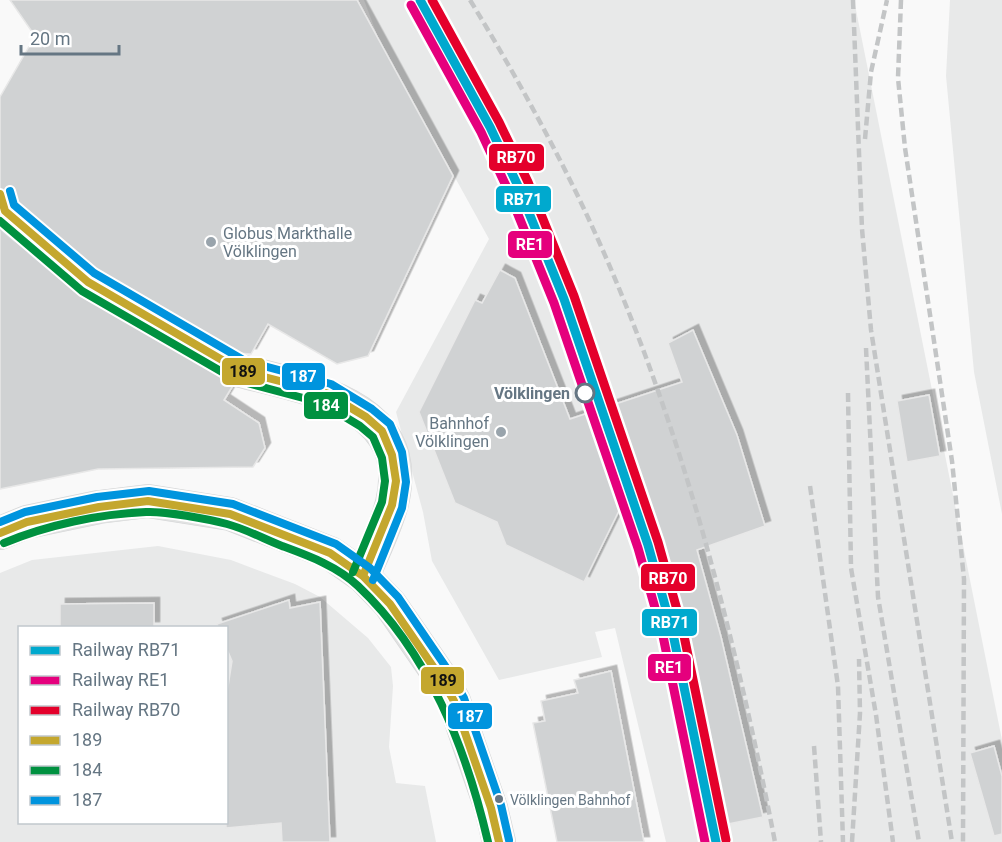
<svg xmlns="http://www.w3.org/2000/svg" width="1002" height="842" font-family="Roboto,sans-serif">
<style>
.built{fill:#e8e9e9;fill-rule:evenodd}
.building{fill:#d0d2d3;stroke:#e8e8e8;stroke-width:1.5;filter:url(#shadow)}
.lines{fill:none;stroke-linecap:round;stroke-linejoin:round}
.secondary-tunnel{stroke:#d4d8dc;stroke-width:33;stroke-dasharray:33 16;stroke-linecap:butt}
.secondary-casing{stroke:#d5d6d7;stroke-width:34}
.secondary{stroke:#e1e2e2;stroke-width:33}
.rail{stroke:#c3c5c6;stroke-width:4.5;stroke-dasharray:9 4.5;stroke-linecap:butt}
.bus-1-casing{stroke:#fff;stroke-width:12}
.bus-2-casing{stroke:#fff;stroke-width:12}
.bus-3-casing{stroke:#fff;stroke-width:12}
.bus-1{stroke:#c4a72e;stroke-width:8}
.bus-2{stroke:#009140;stroke-width:8}
.bus-3{stroke:#0094de;stroke-width:8}
.rail-1-casing{stroke:#fff;stroke-width:14}
.rail-2-casing{stroke:#fff;stroke-width:14}
.rail-3-casing{stroke:#fff;stroke-width:14}
.rail-1{stroke:#00a9ce;stroke-width:9}
.rail-2{stroke:#e5007d;stroke-width:9}
.rail-3{stroke:#e4002b;stroke-width:9}
.poi-dot{fill:#99a4ac;stroke:#fff;stroke-width:2}
.stop-dot{fill:#fff;stroke:#657683;stroke-width:3}
.bus-dot{fill:#657683;stroke:#fff;stroke-width:2}
.labels{text-anchor:middle;stroke-width:6;stroke-linejoin:round;paint-order:stroke}
.bus-label{font-size:14px;fill:#657683;stroke:#fff;text-anchor:start}
.poi-label{font-size:16px;fill:#657683;stroke:#fff;text-anchor:start}
.stop-label{font-size:16px;font-weight:bold;fill:#657683;stroke:#fff;text-anchor:end}
.line-badge{stroke:#fff;stroke-width:2}
.badge-label{font-size:16px;text-anchor:middle;font-weight:bold;fill:#fff}
.pale-badge-label{font-size:16px;text-anchor:middle;font-weight:bold;fill:#111}
</style>
<defs>
<filter id="shadow"><feDropShadow dx="5.5" dy="-5.5" stdDeviation="0" flood-color="#0004"/></filter>
</defs>
<rect width="100%" height="100%" fill="#f9f9f9"/>
<path class="built" d="M364,0H854L1002,740V842H666L615,628L595,632L602,657L499,680L432,561L423,512L396,412L489,239L379,40Z
M950,0H1002V514L974,372L946,76Z
M158,546L231,560L295,584L320,597L368,638L391,667L393,686L389,747L396,783L425,786L436,842H0V573L32,560ZM20,628H226V822H20Z"/>
<path class="building" d="M10,0H357L453,176L368,356L337,364L268,324L251,354L236,353L227,358L223,367V376L232,387L224,400L259,423L265,448L253,467L98,469L0,489V97L35,36Z
M500,270L515,278L570,419L682,382L668,343L693,330L737,435L765,526L697,550L721,637L763,817L723,825L686,649L636,476L584,582L506,545L497,522L455,503L419,412L475,300L482,303Z
M929,395L940,456L907,462L897,401Z
M289,600L290,608L320,602L330,842H282L281,823L226,828V699L232,661L226,647V627H218L217,624Z
M154,603V627H60V604Z
M611,671L644,842H557L533,723L545,721L541,701L578,693L574,680Z
M994,746L1002,776V834L994,836L970,753Z"/>
<g class="lines">
<path class="secondary-tunnel" d="M0,209L88,282L241,371"/>
<g class="secondary-casing">
<path id="secondary" d="M241,371C311,389 415,405 392,503C386,527 373,552 363,576
M0,533L27,522L99,507L148,501L230,514L330,553L363,576L390,604L441,678L454,701L491,808L499,842"/>
</g>
<use href="#secondary" class="secondary"/>
<path class="rail" d="M470,0C503,54 534,109 563,166C670,377 730,611 775,842
M853,0L862,229L871,330L952,842
M901,0L898,78L905,148L952,461L964,579L963,842
M865,139L871,72L887,0
M866,348L878,597L919,842
M848,393L851,568L876,715L893,842
M810,486L838,686L843,842
M814,746L821,842
M852,842L860,713L859,659"/>
<g class="bus-1-casing">
<path id="bus-1" d="M0,194L5,211L88,282L241,371L326,393L366,417L382,431L392,455L396,481L392,505L363,576
M0,533L27,522L99,507L148,501L230,514L330,553L363,576L390,604L441,678L454,701L491,808L499,842"/>
</g>
<g class="bus-2-casing">
<path id="bus-2" d="M0,221L82,291L236,380L322,403L360,426L373,437L382,458L385,481L382,502L353,572
M4,543C47,525 99,514 146,512C165,511 208,519 227,524C246,529 264,539 282,546C309,556 337,566 358,586C429,653 466,748 488,842"/>
</g>
<g class="bus-3-casing">
<path id="bus-3" d="M10,191L14,205L94,273L245,361L331,384L372,409L390,424L402,452L406,482L402,508L373,580
M0,522L25,512L97,497L149,491L233,504L336,544L370,568L398,597L450,673L464,698L501,805L509,840"/>
</g>
<use href="#bus-1" class="bus-1"/>
<use href="#bus-2" class="bus-2"/>
<use href="#bus-3" class="bus-3"/>
<g class="rail-1-casing">
<path id="rail-1" d="M420,0L490,127L518,186L564,299L648,545L673,634L716,842"/>
</g>
<g class="rail-2-casing">
<path id="rail-2" d="M411,5L481,132L508,190L554,303L638,548L663,636L705,842"/>
</g>
<g class="rail-3-casing">
<path id="rail-3" d="M432,0L499,122L528,182L574,296L658,542L683,631L726,840"/>
</g>
<use href="#rail-1" class="rail-1"/>
<use href="#rail-2" class="rail-2"/>
<use href="#rail-3" class="rail-3"/>
</g>
<g class="poi-dot">
<circle cx="211" cy="242" r="6"/>
<circle cx="501" cy="432" r="6"/>
</g>
<circle class="stop-dot" cx="585" cy="393" r="9"/>
<circle class="bus-dot" cx="499" cy="799" r="5"/>
<g class="labels">
<g class="bus-label">
<text x="510" y="805">Völklingen Bahnhof</text>
</g>
<g class="poi-label">
<text x="223" y="239">Globus Markthalle<tspan x="223" dy="18">Völklingen</tspan></text>
<text x="489" y="429" text-anchor="end">Bahnhof<tspan x="489" dy="18">Völklingen</tspan></text>
</g>
<g class="stop-label">
<text x="570" y="399">Völklingen</text>
</g>
</g>
<g class="line-badge">
<rect x="488" y="143" width="57" height="29" rx="6" fill="#e4002b"/>
<rect x="495" y="185" width="57" height="28" rx="6" fill="#00a9ce"/>
<rect x="507" y="230" width="46" height="29" rx="6" fill="#e5007d"/>
<rect x="221" y="357" width="45" height="29" rx="6" fill="#c4a72e"/>
<rect x="281" y="362" width="45" height="29" rx="6" fill="#0094de"/>
<rect x="303" y="391" width="46" height="29" rx="6" fill="#009140"/>
<rect x="640" y="563" width="56" height="29" rx="6" fill="#e4002b"/>
<rect x="641" y="608" width="57" height="29" rx="6" fill="#00a9ce"/>
<rect x="647" y="653" width="45" height="29" rx="6" fill="#e5007d"/>
<rect x="420" y="666" width="45" height="29" rx="6" fill="#c4a72e"/>
<rect x="447" y="702" width="46" height="28" rx="6" fill="#0094de"/>
</g>
<g class="badge-label">
<text x="516" y="163">RB70</text>
<text x="523" y="205">RB71</text>
<text x="530" y="250">RE1</text>
<text x="303" y="382">187</text>
<text x="326" y="411">184</text>
<text x="668" y="584">RB70</text>
<text x="670" y="628">RB71</text>
<text x="669" y="673">RE1</text>
<text x="470" y="722">187</text>
</g>
<g class="pale-badge-label">
<text x="243" y="377">189</text>
<text x="443" y="686">189</text>
</g>
<rect x="18" y="626" width="210" height="198" fill="#ffffff" stroke="#c1c8cd" stroke-width="1.5"/>
<rect x="30" y="646" width="30" height="9" fill="#00a9ce" stroke="#c1c8cd" stroke-width="1.5"/>
<text x="72" y="656" font-size="18" fill="#657683">Railway RB71</text>
<rect x="30" y="676" width="30" height="9" fill="#e5007d" stroke="#c1c8cd" stroke-width="1.5"/>
<text x="72" y="686" font-size="18" fill="#657683">Railway RE1</text>
<rect x="30" y="706" width="30" height="9" fill="#e4002b" stroke="#c1c8cd" stroke-width="1.5"/>
<text x="72" y="716" font-size="18" fill="#657683">Railway RB70</text>
<rect x="30" y="736" width="30" height="9" fill="#c4a72e" stroke="#c1c8cd" stroke-width="1.5"/>
<text x="72" y="746" font-size="18" fill="#657683">189</text>
<rect x="30" y="766" width="30" height="9" fill="#009140" stroke="#c1c8cd" stroke-width="1.5"/>
<text x="72" y="776" font-size="18" fill="#657683">184</text>
<rect x="30" y="796" width="30" height="9" fill="#0094de" stroke="#c1c8cd" stroke-width="1.5"/>
<text x="72" y="806" font-size="18" fill="#657683">187</text>
<path d="M21 45v9h98v-9" fill="none" stroke="#657683" stroke-width="3"/>
<text x="30" y="45" font-size="18" fill="#657683" stroke="#ffffff" stroke-width="4.5" paint-order="stroke">20 m</text>
</svg>
